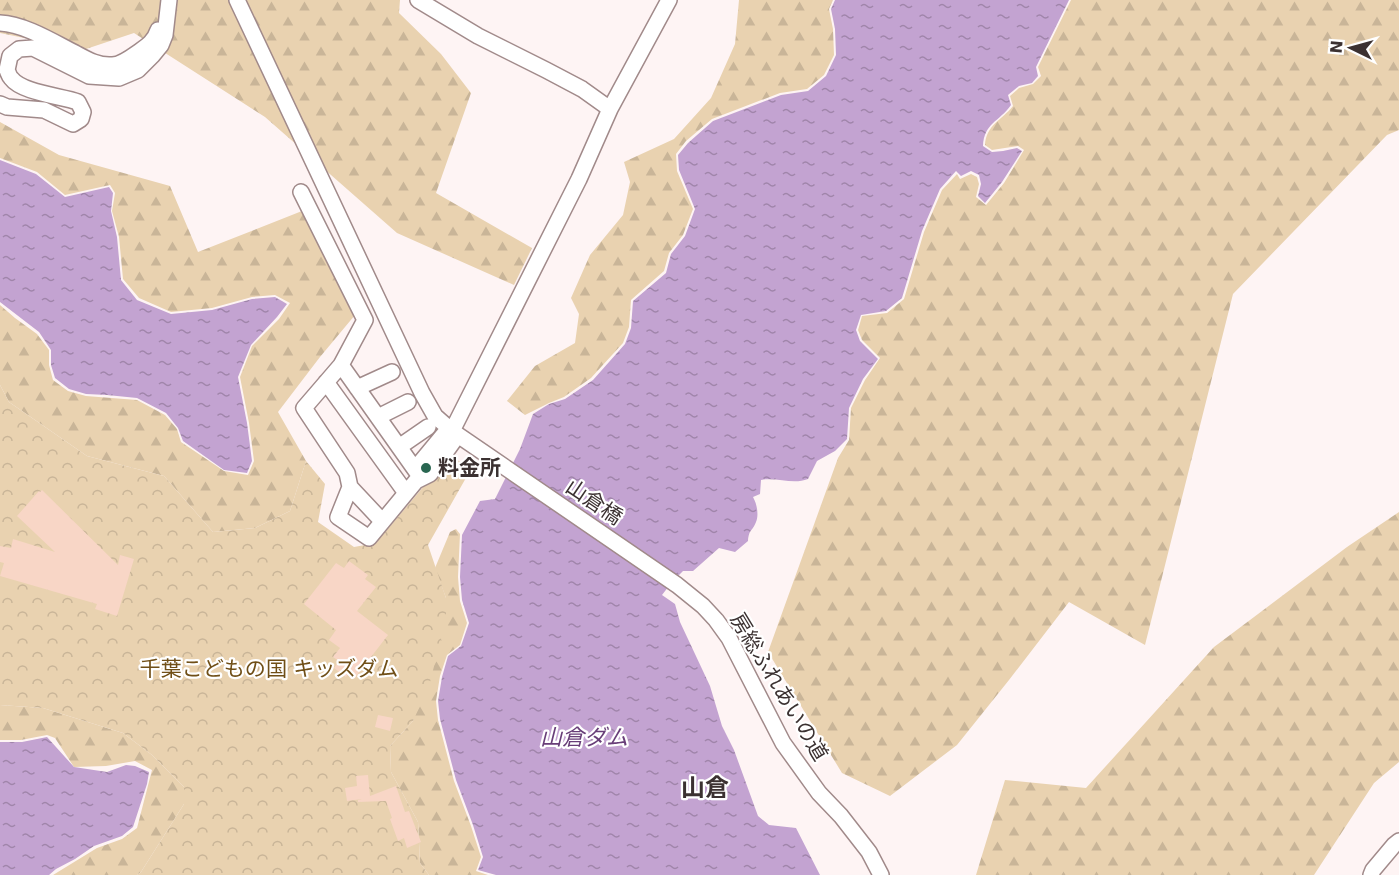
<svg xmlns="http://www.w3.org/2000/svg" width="1399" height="875" font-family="'DejaVu Sans','Noto Sans JP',sans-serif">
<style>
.forest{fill:url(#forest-firs)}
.park{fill:url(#park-crowns)}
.water{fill:url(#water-ripples)}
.building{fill:#f8d6c6}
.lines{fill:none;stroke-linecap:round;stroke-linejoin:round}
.minor-casing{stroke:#a18a8a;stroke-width:18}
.minor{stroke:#fff;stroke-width:15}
.poi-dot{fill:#296651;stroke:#fff;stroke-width:2}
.labels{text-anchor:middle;stroke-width:4.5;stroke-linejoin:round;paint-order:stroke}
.poi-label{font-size:21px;font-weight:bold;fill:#3b3131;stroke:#fff;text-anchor:start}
.street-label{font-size:21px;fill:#3b3131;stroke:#fff}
.park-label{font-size:21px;fill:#704f17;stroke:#fff}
.water-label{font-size:22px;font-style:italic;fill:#683e78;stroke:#fff}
.quarter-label{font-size:24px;font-weight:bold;fill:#3b3131;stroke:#fff}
</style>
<defs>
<pattern id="forest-firs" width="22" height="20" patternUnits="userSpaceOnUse" patternTransform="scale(1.5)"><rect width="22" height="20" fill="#e9d2b0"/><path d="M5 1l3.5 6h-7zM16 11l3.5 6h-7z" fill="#c9b598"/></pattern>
<pattern id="park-crowns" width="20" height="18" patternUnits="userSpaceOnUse" patternTransform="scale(1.5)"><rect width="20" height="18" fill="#e9d2b0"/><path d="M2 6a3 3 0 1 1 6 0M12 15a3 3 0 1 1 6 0" fill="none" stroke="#c9b598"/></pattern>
<pattern id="water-ripples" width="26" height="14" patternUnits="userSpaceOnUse" patternTransform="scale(1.5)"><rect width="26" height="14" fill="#c3a3d1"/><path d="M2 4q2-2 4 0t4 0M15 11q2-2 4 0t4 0" fill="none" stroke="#a085aa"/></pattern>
</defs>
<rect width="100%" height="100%" fill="#fef4f4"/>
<path class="forest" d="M0,0H400L399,13L441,54L471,93L436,193L532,248L514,285L397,233L265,117L134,33L83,50L0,33Z
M739,0H833L829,9L833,29L834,55L824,75L807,89L780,93L712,119L686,141L676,154L677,171L693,209L683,235L669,253L664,271L631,300L629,327L623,343L591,378L564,397L549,403L525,415L507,401L535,366L575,343L579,314L571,298L590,255L623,215L630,182L624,162L674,139L711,98L735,44Z
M1071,0H1399V130L1387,135L1233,294L1145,645L1069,602L1009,680L957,745L890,796L842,773L768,652L838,458L849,440L851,408L865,380L880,358L862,340L858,330L862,316L887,313L904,299L924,232L942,190L957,174L960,179L971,174L977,177L979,184L976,197L986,205L1004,183L1024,150L1018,146L992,150L985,145C986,125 1002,120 1013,106L1010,96L1019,88L1033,84L1041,76L1038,67Z
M0,122L59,155L170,186L198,252L302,211L355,315L320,357L278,412L306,461L290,511L255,528L213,532L164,476L87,456L9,402L0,385V305L15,318L37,334L49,350V365L53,380L68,391L86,396L137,400L165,415L177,429L181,442L224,471L248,475L254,461L249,423L240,377L252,346L279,319L290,303L275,295L252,297L212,308L171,312L139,298L123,279L119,237L112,211L115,193L110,185L65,195L37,172L0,158Z
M1399,512V762L1374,783L1314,875H976L1005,780L1086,788L1214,647L1347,547Z
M456,529L460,534L458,577L460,601L467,623L460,645L447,655L440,676L436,701L438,720L454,781L471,826L481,857L476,871L488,875H429L420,863L418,822L391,772L390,746L413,721L446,598L435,568L450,532Z
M0,705L43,708L123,733L152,755L184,787V804L141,872L137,875H53L97,848L122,839L137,828L152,770L135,761L106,766L74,767L55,738L47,735L21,740H0Z"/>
<path class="park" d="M0,385L9,402L87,456L164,476L213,532L255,528L290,511L306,461L325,484L318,522L354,547L376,543L450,455L471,469L428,545L446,598V619L429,686L413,721L390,746L391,772L418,822L420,863L429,875H137L141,872L184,804V787L152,755L123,733L43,708L0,705Z"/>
<path class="water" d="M835,0H1069L1036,67L1038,76L1032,83L1019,86L1008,95L1011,105C999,122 984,123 983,146L992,152L1003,151L1017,148L1022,151L1002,182L985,203L978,196L981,184L979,175L971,171L961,176L956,171L940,189L922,231L902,298L886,311L861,315L856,330L860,341L878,359L863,379L849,408L847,439L835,451L817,461L808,479C793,485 777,477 761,480L760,494L753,497C757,504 759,515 756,522C752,532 749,529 748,541L735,552L719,548L693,571H683L672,582L662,595L675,604L680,622L710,686L722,726L734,750L758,816L769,825L796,828L820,875H496L478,870L483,857L473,825L456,780L440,719L438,701L442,677L448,656L461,646L469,623L462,600L460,577L462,535L480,501L495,499L520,449L533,414L549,404L565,399L593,380L625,344L631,328L633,301L666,273L671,254L685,236L695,209L679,170L678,155L688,143L713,121L781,95L808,91L826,76L836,55L835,29L831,9Z
M0,160L36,174L65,197L109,187L113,193L111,211L117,237L121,280L137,300L171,314L212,310L252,299L275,297L287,304L277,317L251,345L238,377L247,423L252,461L247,473L224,470L183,441L178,428L166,413L137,398L107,395L86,394L69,389L55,378L51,365V350L39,332L0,302Z
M47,737L74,767L107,772L126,765L135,766L149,772L147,784L133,827L122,836L94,846L75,859L56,869L49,875H0V742H22Z"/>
<path class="building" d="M42,490L118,565L120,555L134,559L117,616L95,609L97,604L0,576L4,563L0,562V546L11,548L13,539L55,552L17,516L39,491L40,492Z
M349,561L368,575L365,579L376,587L357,611L388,635L354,679L348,674L346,677L334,668L339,661L333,657L340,648L329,640L336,630L304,604L336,563L344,568Z
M378,715L393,718L390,731L375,727Z
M368,775L370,796L396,786L405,812L409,811L421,842L407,848L404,838L398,841L390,819L392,818L386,801L358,802V800L362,799L347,801L345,788L357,786L356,776Z"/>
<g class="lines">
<g class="minor-casing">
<path id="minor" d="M237,0L422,393L435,416L452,431L677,585L703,606L716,620L729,638L783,743L819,793L841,816L869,852L881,875
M418,0L478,36L546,70L582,89L610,109
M0,23C25,24 55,43 77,54C88,60 99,66 112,65C120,65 130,58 137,53C147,46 154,42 158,30
M0,104L7,107L44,110L73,124L81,119L83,112L78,102C62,96 22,93 11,78C9,76 8,72 7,70L10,56L19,49L33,48L89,76L119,78L138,70L152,56L161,45L165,35L169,0
M301,192L365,320L341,365
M326,382L406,493
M357,388L392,372
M378,417L408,402
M452,431L579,179L610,109L669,0
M399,447L428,427
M415,469L449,428
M350,487L347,473L304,408L341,365L421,478
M382,521L350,487L338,517L369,538L416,481L430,474L458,435
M1371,875L1373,870L1394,845L1399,841"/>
</g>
<use href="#minor" class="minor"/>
</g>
<circle class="poi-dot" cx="426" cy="468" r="6"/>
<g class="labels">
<g class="poi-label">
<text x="438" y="475">料金所</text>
</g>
<g class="street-label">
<text transform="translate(594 502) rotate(34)" y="7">山倉橋</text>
<text transform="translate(779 687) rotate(59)" y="7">房総ふれあいの道</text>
</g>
<g class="park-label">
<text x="269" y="676">千葉こどもの国 キッズダム</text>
</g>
<g class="water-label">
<text x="584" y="745">山倉ダム</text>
</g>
<g class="quarter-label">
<text x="705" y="796">山倉</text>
</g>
</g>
<g transform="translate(1351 48) rotate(275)" stroke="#ffffff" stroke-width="4.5" paint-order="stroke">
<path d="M0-4.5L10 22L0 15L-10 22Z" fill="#3b3131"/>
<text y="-9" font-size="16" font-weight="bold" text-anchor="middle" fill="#3b3131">N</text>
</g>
</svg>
